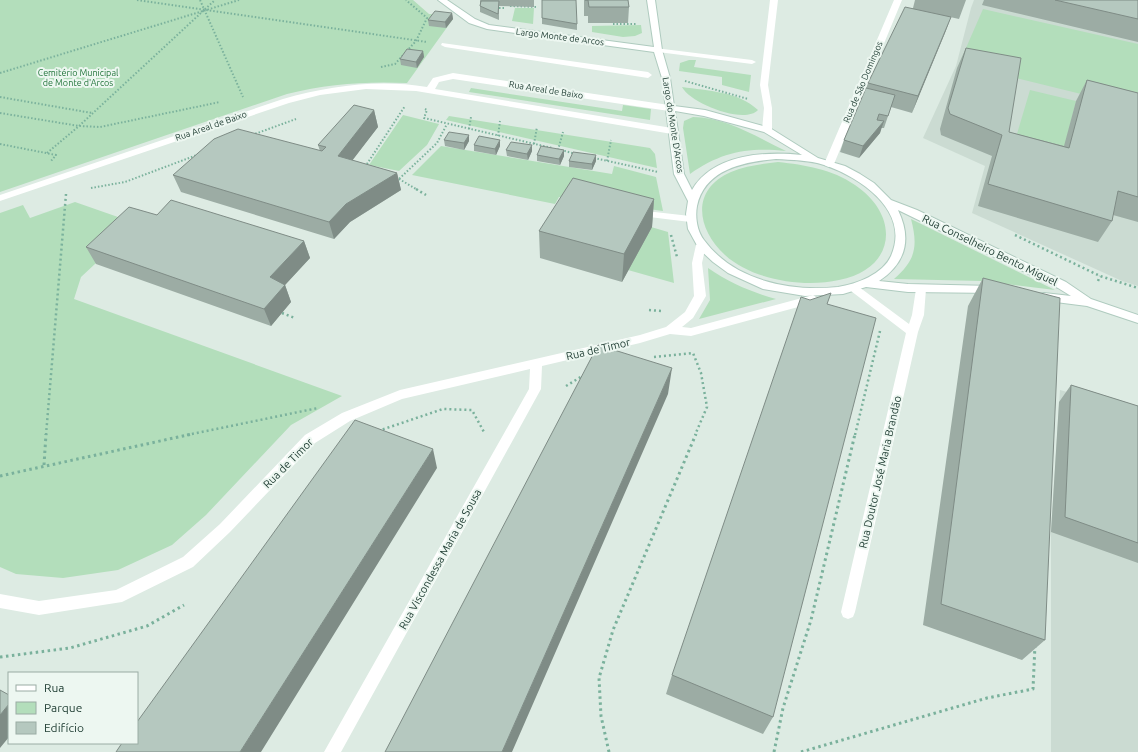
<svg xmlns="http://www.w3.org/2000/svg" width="1138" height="752" font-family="Ubuntu,sans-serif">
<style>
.built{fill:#cbdbd2}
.green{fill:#b3debb}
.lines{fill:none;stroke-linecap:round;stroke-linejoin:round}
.secondary-casing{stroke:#afcbbf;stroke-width:2}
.path-far2{stroke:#7ab19c;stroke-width:2;stroke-dasharray:1.5 2;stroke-linecap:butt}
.path-far1{stroke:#7ab19c;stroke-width:2.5;stroke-dasharray:2 3;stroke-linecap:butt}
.path{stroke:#7ab19c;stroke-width:3;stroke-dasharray:2.5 3.5;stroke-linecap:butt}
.lane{fill:#fff;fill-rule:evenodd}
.street{fill:#fff;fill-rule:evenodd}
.secondary{fill:#fff;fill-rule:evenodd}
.wall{fill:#9caca4}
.shaded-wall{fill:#7f8c86}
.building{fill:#b5c8bf;stroke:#7f8c86}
.labels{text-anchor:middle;stroke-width:4;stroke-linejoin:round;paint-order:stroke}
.far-street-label{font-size:9px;fill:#1d3b31;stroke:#edf7f1}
.far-park-label{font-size:9px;fill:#24763d;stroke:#edf7f1}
.street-label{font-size:11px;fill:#1d3b31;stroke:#edf7f1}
</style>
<rect width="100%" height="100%" fill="#ddebe3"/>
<path class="built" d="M974,0H1138V286L1122,281L972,213L985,166L923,138L956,66L971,8Z
M1060,390L1138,413V752H1051V532Z"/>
<path class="green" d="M0,0H413L429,14L450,16L449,18L453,19L407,83C366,81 327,84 287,94L0,192Z
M515,8H534L533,24L512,21Z
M983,9L1138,44V108L959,64Z
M641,25L642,33L635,36L623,37L592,32V26Z
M689,60H696L694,67L751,75L749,92L722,85V77L679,71L680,63Z
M682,87C708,91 738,91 758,110C744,125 690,103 682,87Z
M471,88L622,111L623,105L651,109L650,120L469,92Z
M1030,90L1076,101L1062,157L1014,144Z
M403,115L439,124L427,145L399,171L369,165Z
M449,116L650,148L655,154L657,168L446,120Z
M693,117C725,117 757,137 786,151C748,147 721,152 690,174L683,128L684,121Z
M441,146L612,174L614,166L656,177L663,211L559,197L555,204L412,175Z
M778,162C805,165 832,169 855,185C901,216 896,269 839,280C804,288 752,280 725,255C697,229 690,190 731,172C746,166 761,164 778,162Z
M75,202L138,224L81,277L74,299L342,396L291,425L206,515L172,545L118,570L63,578L16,574L0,567V213L23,205L30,218Z
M911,219L1055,290L982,281L894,279C916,260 918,246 911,219Z
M651,227L668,232L674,283L628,270Z
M708,268C730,283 751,292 776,299L699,319L710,300Z"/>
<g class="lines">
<g class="secondary-casing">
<path id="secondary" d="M438,0H447L475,19L489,25L654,47L647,0H655L662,50L670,78L674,106L705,110L770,128L818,158L845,166L860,174L874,183L891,200L917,210L1066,282L1091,299L1138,315V323L1087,306L1040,300L1038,297L1040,294L1044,293L1071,296L1058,288L898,210C912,239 906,263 879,281L908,284L992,286L997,290L996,293L908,292L866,287L843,294L805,296L763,289L728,273L713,262L699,249L688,229L686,214L688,201L674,174L662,78L654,52L487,29L469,23ZM675,111L704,116L764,132L802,155C765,151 713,154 692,190L684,174ZM776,159C792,160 809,160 824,165C860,177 911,211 891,256C883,274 857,284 838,287C791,292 734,281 704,240C697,231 695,217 697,206C705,169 744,162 776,159Z"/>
</g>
<path class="path-far2" d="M137,0L427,42
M200,0L243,97
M510,6L538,7
M499,8H504
M613,24H636
M381,67L395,64L416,41L427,18L406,0
M0,73L239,0
M685,81L748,99
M0,97L92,113
M425,109L427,110L424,118L552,148
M0,113L79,126L100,127L220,102
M469,129L471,117
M252,135L296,119
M498,136L500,121
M0,144L56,155L51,161
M534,144L537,127
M558,150L563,132
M561,150L576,154
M47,153L79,126L215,0
M594,158L658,172
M607,161L611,140
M365,167L405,106
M396,178L399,179L437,143L447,124
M399,179L418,190
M91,188L125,182L197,155"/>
<path class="path-far1" d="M416,189L426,195
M671,235L677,257
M1015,235L1100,276L1138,288
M1098,281L1100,276
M649,310L662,311
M282,313L295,318
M654,357L693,353L701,373L707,407L695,435
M566,386L584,375
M378,431L443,409L472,410L485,434
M46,435L66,194
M187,435L318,408
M855,435L880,331"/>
<path class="path" d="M44,465L46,434
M0,476L192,434
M0,657L70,648L147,626L184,605
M609,752L601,716L599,678L613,630L696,434
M774,752L783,708L811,620L855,434
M801,752L987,698L1033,689L1035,645"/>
<path class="lane" d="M637,210L690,216L695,219L690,222L633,215L632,213L633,211Z"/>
<path class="street" d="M770,0H778L768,85L772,108V130L767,133L762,130L764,108L760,85Z
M894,0H902L834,164L829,167L826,166L824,164Z
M442,43L648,72L652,75L648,78L445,47L441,45Z
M655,48L752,60L756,62L752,64L658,52L654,50Z
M453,73L669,105L673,108L669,111L453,79L439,82L435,89L672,128L677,131L672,134L416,91L366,89L320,95L289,103L0,201V195L283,99C330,86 378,79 427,87L433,78Z
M701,241L706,245L702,263L706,296L693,318L682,327L691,328L813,295L819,299L813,303L691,336L670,334L640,343L542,366L541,389L341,752H324L529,389L530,369L402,399L350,421L315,443L230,532L193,567L122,602L39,615L0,608V594L39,601L116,590L183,557L220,524L305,435L342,413L400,390L640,335L666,327L685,312L694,296L692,263L696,245Z
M855,284L909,324L912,315L916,289L921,285L926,289L924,315L918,332L855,612L853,617L848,619L843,617L841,612L906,333L851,291L850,288Z"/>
<use href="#secondary" class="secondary"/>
</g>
<path class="wall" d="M480,0H534V7L499,6V20L480,12Z
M542,0L577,24V30L542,24Z
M584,0H628L629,7L628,23H588V16H584Z
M915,0H966L959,19L950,17L912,113L891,107L884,128H881L880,133L859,158L840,152L844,140L866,88L868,83L913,8Z
M984,0H1138V42L982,5Z
M452,13L453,19L446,28L429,26L428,20Z
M966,48L1009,132L1064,146L1076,101L1087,80L1138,93V222L1113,215L1112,221L1098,242L978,206L992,156L941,135L940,129L957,68Z
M423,51L424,57L417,68L401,65L400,59Z
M374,110L378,127L352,160L397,173L401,190L350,222L334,239L181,192L173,175L320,151L318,145Z
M444,140L469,141L464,150L445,146Z
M474,145L500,146L496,155L474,151Z
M506,150L532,151L528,160L507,156Z
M564,150V156L560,165L537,161V155Z
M596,155V161L592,170L569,167V161Z
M654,199L652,227L622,282L540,258L539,231Z
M157,215L304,241L310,258L285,285L291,302L271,326L96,264L86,247Z
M983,278L1045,640L1022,660L923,625L968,306Z
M827,304L773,717L763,734L666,694L672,675Z
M1071,385L1138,406V563L1051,532L1059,402Z"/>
<path class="shaded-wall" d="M452,13L453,19L446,28L445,22Z
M951,17L945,33L912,113L918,96Z
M423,51L424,57L417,68L416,62Z
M374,110L378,127L342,174L338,156Z
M884,121L880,133L859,158L863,146Z
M469,135V141L464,150V143Z
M500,140V146L496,155L495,149Z
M532,145V151L528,160L527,154Z
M564,150V156L560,165L559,159Z
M596,155V161L592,170V164Z
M397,173L401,190L350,222L334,239L329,222L346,204Z
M654,199L652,227L622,282L624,254Z
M304,241L310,258L285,285L291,302L271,326L264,309L270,277Z
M672,368L668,394L512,752H502Z
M433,449L437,468L261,752H240Z
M9,704V737L0,748V715Z"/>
<path class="building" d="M542,0H576L577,24L542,18Z
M585,0H628L629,7H589L588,0Z
M1055,0H1138V19Z
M481,1H499L498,14L480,6Z
M905,7L951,17L918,96L868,83Z
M435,11L452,13L445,22L428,20Z
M966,48L1021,58L1009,132L1069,148L1087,80L1138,93V197L1118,191L1112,221L988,184L1002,135L950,114L948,108Z
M407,49L423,51L416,62L400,59Z
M866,88L895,95L888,116L879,114L877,120L884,121L863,146L844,140Z
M354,105L374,110L338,156L397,173L346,204L329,222L173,175L214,139L238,129L322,151L326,147L318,145Z
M449,132L469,135L464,143L444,140Z
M479,136L500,140L495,149L474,145Z
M511,142L532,145L527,154L506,150Z
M541,146L564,150L559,159L537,155Z
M573,152L596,155L592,164L569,161Z
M573,178L654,199L624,254L539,231Z
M171,200L304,241L270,277L285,285L264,309L86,247L129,207L157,215Z
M983,278L1060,298L1045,640L941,604Z
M831,293L827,304L876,318L773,717L672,675L801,297L810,300Z
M598,345L672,368L502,752H385Z
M1071,385L1138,406V543L1065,517Z
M355,420L433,449L240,752H116L122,743H137V722Z
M0,690L9,695V704L0,715Z"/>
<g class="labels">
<g class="far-street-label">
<text transform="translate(560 37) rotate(7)" y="3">Largo Monte de Arcos</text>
<text transform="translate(863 82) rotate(-67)" y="3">Rua de São Domingos</text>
<text transform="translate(546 90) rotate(9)" y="3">Rua Areal de Baixo</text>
<text transform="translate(673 125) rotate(81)" y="3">Largo do Monte D'Arcos</text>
<text transform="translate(211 126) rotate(-19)" y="3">Rua Areal de Baixo</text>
</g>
<g class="far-park-label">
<text x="78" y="76">Cemitério Municipal<tspan x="78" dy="10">de Monte d'Arcos</tspan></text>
</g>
<g class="street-label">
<text transform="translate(990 250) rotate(26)" y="4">Rua Conselheiro Bento Miguel</text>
<text transform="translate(598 349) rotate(-13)" y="4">Rua de Timor</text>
<text transform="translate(288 463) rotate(-45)" y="4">Rua de Timor</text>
<text transform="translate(880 472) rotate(-77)" y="4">Rua Doutor José Maria Brandão</text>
<text transform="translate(440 559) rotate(-61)" y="4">Rua Viscondessa Maria de Sousa</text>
</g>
</g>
<rect x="8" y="672" width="130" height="72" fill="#edf7f1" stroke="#9aaca4"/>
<rect x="16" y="685" width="20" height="6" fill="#ffffff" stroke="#9aaca4"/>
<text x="44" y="692" font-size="12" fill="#1d3b31">Rua</text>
<rect x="16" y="702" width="20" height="12" fill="#b3debb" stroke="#9aaca4"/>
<text x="44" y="712" font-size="12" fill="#1d3b31">Parque</text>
<rect x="16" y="722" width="20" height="12" fill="#b5c8bf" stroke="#9aaca4"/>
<text x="44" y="732" font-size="12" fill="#1d3b31">Edifício</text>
</svg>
